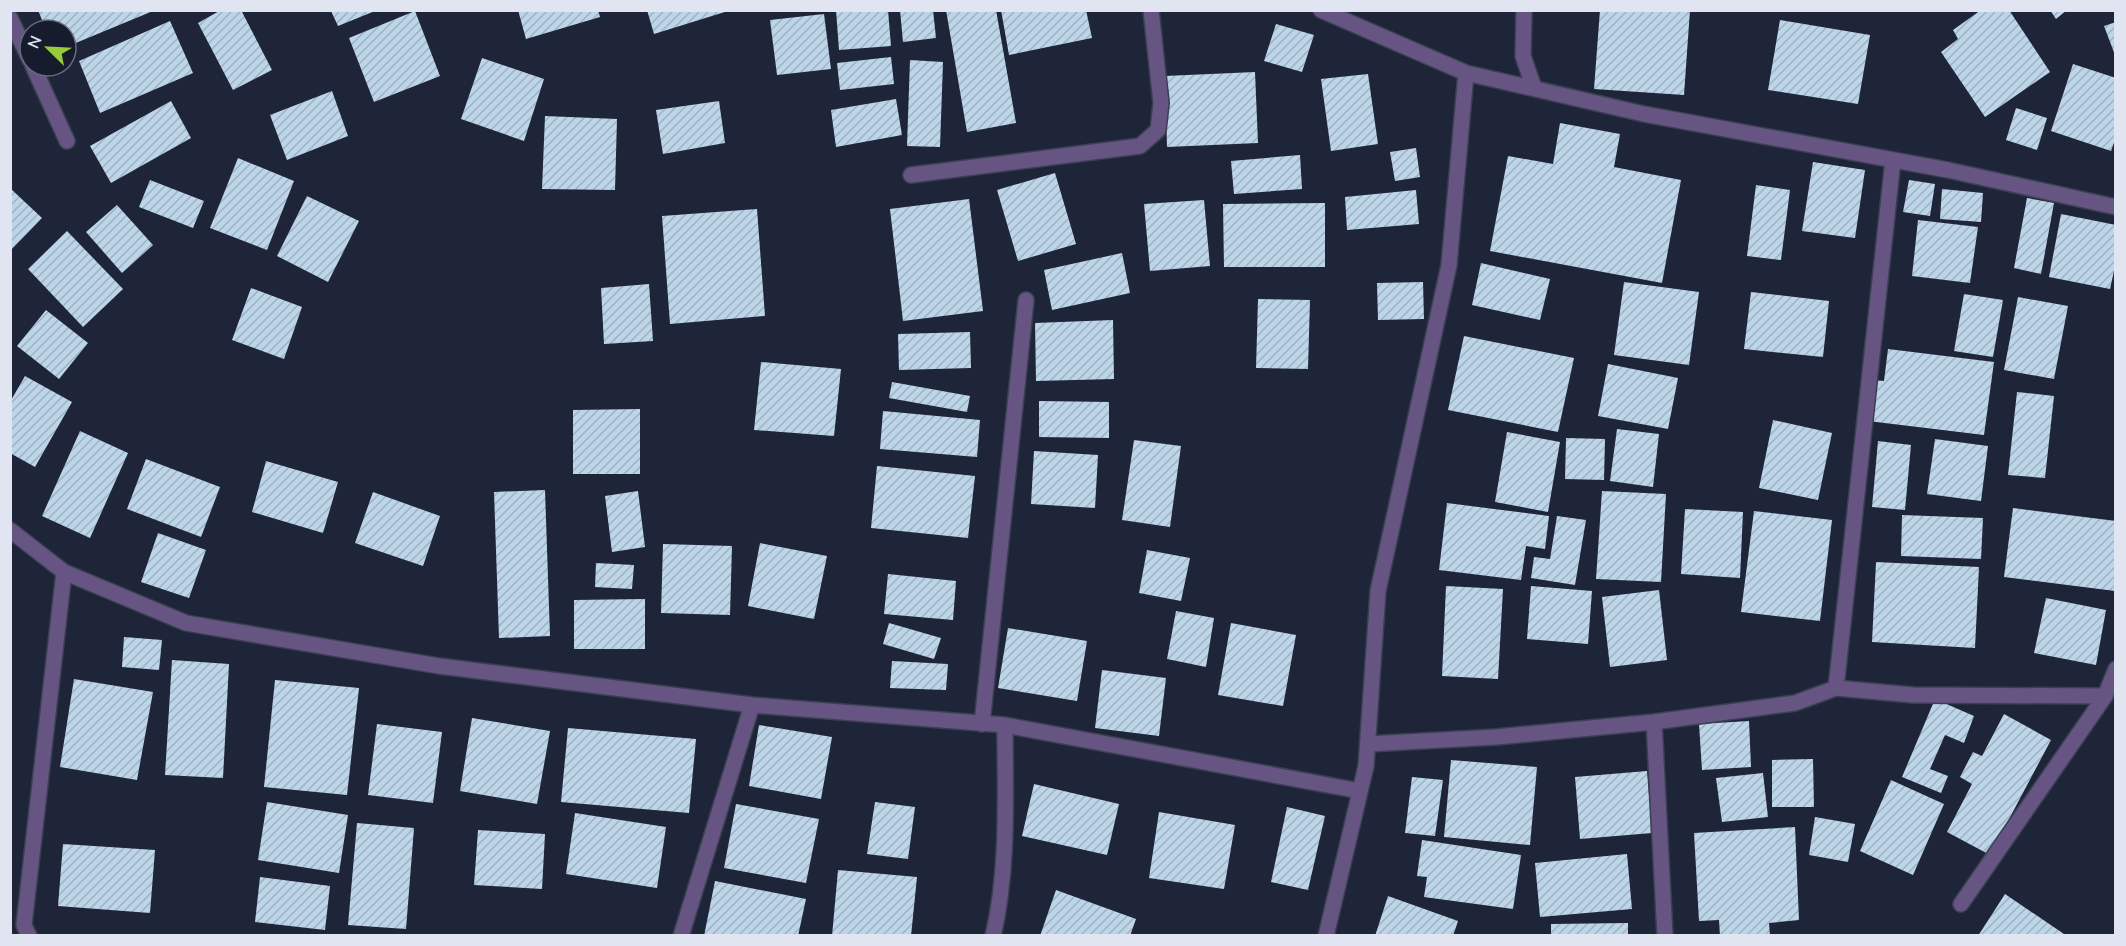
<svg xmlns="http://www.w3.org/2000/svg" width="2126" height="946" font-family="'Nunito Sans',sans-serif">
<style>
.building{fill:url(#building-hatch)}
.lines{fill:none;stroke-linecap:round;stroke-linejoin:round}
.minor-casing{stroke:#3a4052;stroke-width:18}
.minor{stroke:#665483;stroke-width:15}
</style>
<defs>
<pattern id="building-hatch" width="6" height="6" patternUnits="userSpaceOnUse" patternTransform="scale(1.5)"><rect width="6" height="6" fill="#bdd5e8"/><path d="M-1 1l2-2M0 6l6-6M5 7l2-2" fill="none" stroke="#9fb1c0"/></pattern>
</defs>
<rect width="100%" height="100%" fill="#1f2538"/>
<path class="building" d="M38,10H153V11L66,47V30H46Z
M221,10H241L272,70L233,90L198,23Z
M518,10H598L600,17L526,39Z
M647,10H728V11L654,34Z
M836,10H888L891,46L839,50Z
M900,10H933L936,38L903,42Z
M946,10H996L1016,123L967,132Z
M1001,10H1086L1092,38L1009,55Z
M1600,10H1690L1684,95L1594,89Z
M1981,10H2009L2050,72L1985,117L1941,52L1958,39L1953,30Z
M2050,10H2067L2056,19Z
M331,11H375L338,26Z
M415,11L440,76L374,102L349,38Z
M824,14L831,69L777,75L770,20Z
M1780,20L1870,35L1858,104L1768,90Z
M170,21L193,73L100,113L79,61Z
M2116,22V55H2115L2104,26Z
M1276,24L1314,35L1302,72L1264,61Z
M891,57L894,84L840,90L837,63Z
M482,58L544,79L524,141L461,119Z
M910,60L943,62L940,147L907,146Z
M2073,64L2116,78V137L2111,151L2051,131Z
M1255,72L1258,143L1167,147L1165,76Z
M1368,74L1378,144L1331,151L1321,79Z
M332,91L348,136L287,160L270,115Z
M896,99L902,135L836,147L831,110Z
M171,101L191,138L111,183L90,146Z
M719,101L725,143L663,154L656,110Z
M2016,108L2047,118L2037,150L2006,140Z
M545,116L617,119L615,190L542,189Z
M1560,123L1620,134L1614,167L1681,180L1662,283L1490,251L1508,156L1553,164Z
M1416,148L1420,177L1395,181L1390,152Z
M1300,155L1302,189L1234,194L1231,161Z
M238,158L294,181L267,250L210,228Z
M1813,162L1865,170L1855,238L1802,231Z
M1055,173L1076,244L1018,261L997,190Z
M150,180L204,201L193,228L139,207Z
M1909,180L1935,184L1930,216L1903,212Z
M1756,185L1790,190L1781,260L1747,256Z
M10,188L42,218L10,251Z
M1942,189L1983,193L1981,222L1940,219Z
M1416,190L1419,224L1347,230L1345,197Z
M307,196L359,221L328,282L277,256Z
M2027,198L2054,203L2041,274L2014,268Z
M969,199L983,311L903,321L890,209Z
M1204,200L1210,266L1150,271L1144,204Z
M1325,203V267H1224L1223,204Z
M117,205L153,245L122,273L86,232Z
M757,209L765,316L670,324L662,216Z
M2061,214L2116,225V262L2110,289L2049,277Z
M1918,220L1978,227L1970,283L1912,276Z
M67,231L123,289L83,327L28,269Z
M1122,253L1130,293L1052,310L1044,270Z
M1481,263L1550,279L1540,320L1472,305Z
M1423,282L1424,319L1378,320L1377,283Z
M1624,282L1699,292L1689,365L1614,355Z
M649,284L653,341L604,344L601,288Z
M251,288L302,307L284,359L232,340Z
M1751,292L1829,301L1823,357L1744,349Z
M1964,294L2003,300L1993,357L1954,351Z
M2018,297L2068,306L2054,379L2004,370Z
M1258,299L1310,300L1308,369L1256,368Z
M46,310L88,343L59,379L17,346Z
M1113,320L1114,379L1036,381L1035,323Z
M970,332L971,368L899,370L898,334Z
M1464,336L1574,358L1558,432L1448,410Z
M1888,349L1994,362L1984,435L1868,421L1873,380L1884,381Z
M761,362L841,369L834,436L754,430Z
M1608,364L1678,378L1668,429L1598,416Z
M25,376L72,402L35,467L10,453V402Z
M892,382L970,396L967,412L889,398Z
M2017,392L2054,396L2045,478L2008,475Z
M1039,401L1109,402V438L1039,437Z
M640,409V474H573V410Z
M883,411L980,420L977,457L880,449Z
M1773,420L1832,433L1818,500L1759,488Z
M1617,429L1659,434L1653,487L1610,481Z
M80,431L128,453L90,538L42,516Z
M1507,432L1560,442L1548,512L1495,502Z
M1566,438L1605,439L1604,480L1565,479Z
M1935,439L1988,446L1981,501L1927,494Z
M1134,440L1181,446L1170,527L1122,520Z
M1878,441L1911,445L1905,510L1872,507Z
M1034,451L1098,455L1095,508L1031,504Z
M146,459L220,487L201,537L127,509Z
M266,461L338,482L323,533L252,512Z
M877,466L975,476L968,538L871,528Z
M545,490L550,636L499,638L494,492Z
M638,491L645,547L612,552L605,496Z
M1602,491L1666,494L1661,582L1596,579Z
M373,492L440,516L423,566L355,543Z
M1447,503L1549,516L1545,549L1526,546L1521,580L1439,570Z
M2013,508L2116,521L2115,591L2004,577Z
M1685,509L1743,512L1740,578L1681,574Z
M1754,511L1832,520L1820,621L1741,612Z
M1902,515L1983,518L1981,559L1901,556Z
M1557,516L1586,520L1575,585L1531,578L1534,557L1550,559Z
M158,533L206,550L189,598L141,582Z
M760,543L827,556L814,619L748,606Z
M663,544L732,546L730,615L661,613Z
M1147,550L1190,558L1181,601L1139,593Z
M1876,562L1979,567L1975,648L1872,642Z
M596,563L634,565L632,589L595,587Z
M888,574L956,581L953,620L884,614Z
M1446,586L1503,589L1498,679L1442,676Z
M1531,586L1592,591L1588,644L1527,639Z
M1659,590L1667,660L1610,667L1602,597Z
M2046,598L2106,610L2096,665L2034,653Z
M645,599V649H574V600Z
M1176,611L1214,618L1206,667L1167,659Z
M889,623L941,638L934,659L883,644Z
M1231,623L1296,635L1283,706L1218,695Z
M1008,628L1087,641L1077,701L998,688Z
M124,637L162,640L159,670L122,667Z
M172,660L229,664L223,778L165,775Z
M892,661L948,664L946,690L890,688Z
M1102,670L1166,678L1159,736L1095,728Z
M74,679L153,692L137,780L60,767Z
M275,680L359,688L347,795L264,787Z
M1935,699L1974,716L1964,743L1945,735L1930,769L1948,776L1941,793L1902,777Z
M2004,714L2051,740L1990,855L1947,832L1972,784L1960,777L1973,752L1982,756Z
M472,718L550,731L537,804L460,791Z
M1749,721L1751,767L1702,770L1699,724Z
M377,724L442,732L433,803L368,795Z
M759,725L832,737L821,799L749,786Z
M568,728L696,739L689,813L561,802Z
M1813,759L1814,807H1772V760Z
M1451,760L1537,767L1530,845L1444,837Z
M1647,771L1652,833L1580,839L1575,777Z
M1763,773L1768,817L1722,822L1716,778Z
M1412,777L1443,780L1435,836L1405,833Z
M1891,780L1944,804L1913,875L1860,851Z
M1034,784L1119,804L1107,855L1022,836Z
M267,802L348,815L339,873L258,860Z
M875,802L915,807L908,859L867,854Z
M736,804L819,819L806,883L724,868Z
M1287,807L1325,816L1308,890L1271,882Z
M1159,812L1235,825L1224,889L1149,878Z
M575,813L666,827L657,888L566,874Z
M1815,817L1855,824L1848,862L1809,855Z
M357,823L414,828L406,929L348,925Z
M1795,827L1799,920L1769,923L1770,936H1720L1719,920L1699,921L1694,833Z
M478,830L545,834L542,889L474,885Z
M1422,840L1521,855L1513,909L1424,897L1427,877L1417,876Z
M63,844L155,850L150,913L58,906Z
M1627,854L1632,909L1540,917L1535,863Z
M838,870L917,877L911,936H832Z
M260,877L330,886L325,930L255,922Z
M715,881L806,899L798,936H704Z
M1056,890L1136,919L1130,936H1040Z
M2005,894L2064,934L2063,936H1978Z
M1388,896L1458,921L1453,936H1375Z
M1628,923V936H1551V924Z"/>
<g class="lines">
<g class="minor-casing">
<path id="minor" d="M1321,10L1466,73L1644,114L1948,170L2116,207
M1524,10L1523,56L1534,88
M10,18L30,60
M33,66L67,141
M911,175L1140,146L1158,130L1161,103L1151,10
M10,530L64,572L186,623L439,666L752,705L1005,725L1360,791
M1836,688L1893,160
M1654,722L1665,936
M982,724L1026,300
M1368,744L1496,737L1654,722L1795,703L1836,688L1913,695L2105,696
M1961,904L2105,696L2116,669
M29,936L24,925L64,572
M681,936L752,705
M993,936C1009,867 1005,795 1005,725
M1326,936L1366,766L1378,591L1449,265L1466,73"/>
</g>
<use href="#minor" class="minor"/>
</g>
<rect width="2126" height="946" fill="none" stroke="#e1e5f2" stroke-width="24"/>
<g transform="translate(48 48) rotate(294)"><circle r="28" fill="#161b2e" stroke="#676c7c" stroke-width="1.5"/>
<path d="M0-4.5L10 22L0 15L-10 22Z" fill="#97cc38"/>
<text y="-9" font-size="16" font-weight="bold" text-anchor="middle" fill="#e1e5f2">N</text>
</g>
</svg>
